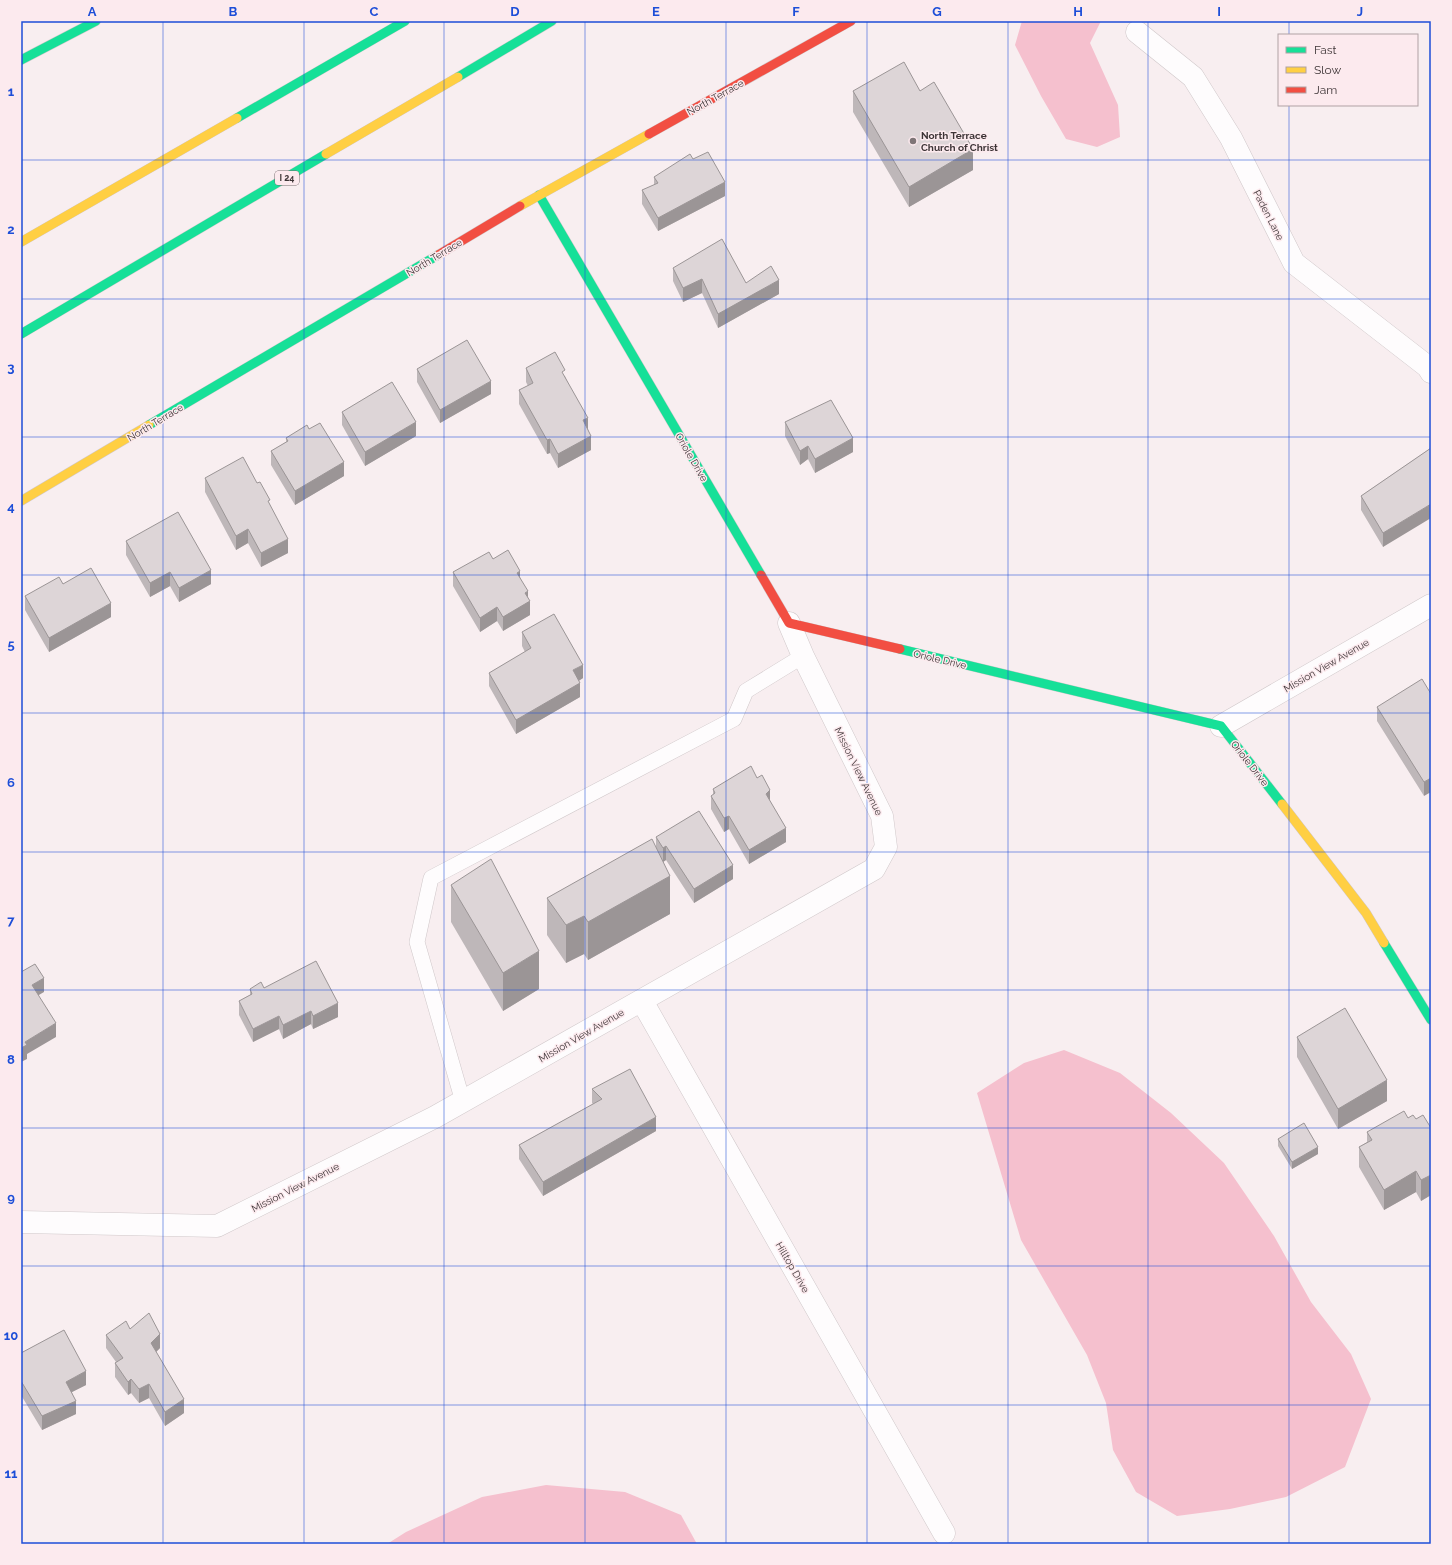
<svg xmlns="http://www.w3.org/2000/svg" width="1452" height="1565" font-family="Raleway,sans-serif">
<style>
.forest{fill:#f5c0ce}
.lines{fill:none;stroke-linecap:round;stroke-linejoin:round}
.lane-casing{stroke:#d0c8ca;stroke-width:16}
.street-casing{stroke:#d0c8ca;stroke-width:23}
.fast-casing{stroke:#d0c8ca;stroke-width:10}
.slow-casing{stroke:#d0c8ca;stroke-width:10}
.jam-casing{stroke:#d0c8ca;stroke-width:10}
.lane{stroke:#fefcfd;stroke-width:15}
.street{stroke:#fefcfd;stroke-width:22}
.fast{stroke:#16e098;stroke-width:9}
.slow{stroke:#ffcf43;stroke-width:9}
.jam{stroke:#f24e42;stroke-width:9}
.wall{fill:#beb7b9}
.shaded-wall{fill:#9b9596}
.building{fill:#ddd5d7;stroke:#9b9596}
.grid{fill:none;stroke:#1d4ed8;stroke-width:1;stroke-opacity:0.55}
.poi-dot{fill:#7e7577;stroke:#fceaee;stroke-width:1.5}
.labels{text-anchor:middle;stroke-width:3;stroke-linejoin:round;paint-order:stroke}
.shield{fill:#fceaee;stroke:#766b6d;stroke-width:1}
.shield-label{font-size:9px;font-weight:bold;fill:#3d3436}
.street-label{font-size:10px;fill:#3d3436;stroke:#fceaee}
.poi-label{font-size:10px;font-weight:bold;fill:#3d3436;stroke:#fceaee;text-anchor:start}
.neatline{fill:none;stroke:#1d4ed8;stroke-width:1.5}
.grid-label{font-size:13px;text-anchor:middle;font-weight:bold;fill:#1d4ed8}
</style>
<rect width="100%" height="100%" fill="#f8eef0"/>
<path class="forest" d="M1022,21H1101L1090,43L1118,105L1120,137L1097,147L1066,139L1041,96L1015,45Z
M1064,1050L1120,1073L1171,1113L1224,1163L1274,1236L1311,1302L1351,1354L1371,1399L1345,1467L1286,1497L1230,1509L1177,1516L1136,1492L1113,1450L1106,1403L1087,1355L1021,1240L977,1093L1024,1063Z
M546,1485L625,1492L681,1515L697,1544H387L406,1532L482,1497Z"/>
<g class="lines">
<g class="lane-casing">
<path id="lane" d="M463,1102L417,942L431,878L734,719L746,691L803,656"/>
</g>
<g class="street-casing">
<path id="street" d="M1137,32L1193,77L1231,138L1294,263L1428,367L1431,372
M1221,726L1431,605
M642,1001L944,1533
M21,1222L217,1226L435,1117L874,869L886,847L882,816L803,656L789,623"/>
</g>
<g class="fast-casing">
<path id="fast" d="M21,60L96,21
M458,77L552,21
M237,118L405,21
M539,195L761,575
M21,334L326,154
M149,425L438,255
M900,649L1221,726L1282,804
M1384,943L1431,1020"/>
</g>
<g class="slow-casing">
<path id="slow" d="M326,154L458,77
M520,206L649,134
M21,242L237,118
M21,501L149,425
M1282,804L1366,913L1384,943"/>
</g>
<g class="jam-casing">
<path id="jam" d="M649,134L851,21
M438,255L520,206
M761,575L789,623L900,649"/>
</g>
<use href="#lane" class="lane"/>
<use href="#street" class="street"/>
<use href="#fast" class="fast"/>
<use href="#slow" class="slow"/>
<use href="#jam" class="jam"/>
</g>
<path class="wall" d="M853,91H920L973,170L909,207L853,112Z
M693,159L725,196L658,231L642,204V190L654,185V177Z
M673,268L746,283L779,294L718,328L702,293L683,302L673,281Z
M526,368L565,376L588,429L591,450L558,468L550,453L547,454L519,404V390L528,386L526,382Z
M417,369L491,394L440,423L417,382Z
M342,412L416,436L365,466L342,425Z
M785,422L853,452L815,473L808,459L800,465L785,436Z
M309,429L344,476L295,505L271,465V451L286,442V438Z
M1431,448L1383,547L1361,510V496Z
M205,478L257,483L270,505L288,553L261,567L248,543L236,550L205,492Z
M126,541L211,584L179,602L170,586L150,597L126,555Z
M493,559L520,577L528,597L530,615L503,631L497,621L480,632L453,586V572Z
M63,584L111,617L49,652L25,610V596Z
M522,632L583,678L579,681L580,697L516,734L489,686V673L525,652L522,646Z
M1431,694L1424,796L1377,721V707Z
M713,789L770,802L786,842L749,864L729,829L724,832L711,809V796L713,795Z
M656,837L733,879L694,903L666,860L663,862L670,914L588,960L584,954L566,963L547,935V898L656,847Z
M451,885L539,989L503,1011L451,922Z
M264,988L338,1017L313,1029L311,1024L283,1039L279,1029L253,1042L239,1015V1001L250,995V989Z
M1297,1037L1387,1101L1338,1129L1297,1057Z
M592,1089L656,1131L543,1196L519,1159V1145L593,1104L592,1103Z
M1408,1118L1416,1119L1431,1128V1195L1421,1201L1416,1192L1384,1210L1359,1167V1147L1367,1142V1132Z
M1278,1139L1318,1154L1292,1169L1278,1146Z
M130,1329L160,1348L156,1352L184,1413L165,1426L149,1398L139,1403L131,1393L128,1395L115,1377V1363L116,1362L106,1348V1335Z
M21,1353L86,1385L72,1392L76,1414L42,1430L21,1395Z"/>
<path class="shaded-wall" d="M973,149V170L909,207V187Z
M725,182V196L658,231V218Z
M702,279V293L683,302V288Z
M779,280V294L718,328V314Z
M491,381V394L440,423V410Z
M588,418V432L583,420Z
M416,422V436L365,466V452Z
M591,436V450L558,468V454Z
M853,438V452L815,473V459Z
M550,439V453L547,454V440Z
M808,446V459L800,465V451Z
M344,462V476L295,505V491Z
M1431,504V518L1383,547V533Z
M248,529V543L236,550V536Z
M288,539V553L261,567V553Z
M211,570V584L179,602V588Z
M520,571V585L517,573Z
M170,572V586L150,597V583Z
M528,591V602L530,601V615L503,631V617L525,593Z
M111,603V617L49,652V638Z
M497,607V621L480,632V618Z
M583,665V678L573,684V670Z
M580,683V697L516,734V720Z
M1431,778V792L1424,796V782Z
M770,790V804L766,794Z
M729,816V829L724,832V818Z
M786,828V842L749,864V850Z
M666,846V860L663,862V848Z
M733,865V879L694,903V889Z
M670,876V914L588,960V922Z
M584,916V954L566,963V925Z
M539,951V989L503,1011V973Z
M44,978V992L32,999V985Z
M338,1003V1017L313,1029V1016Z
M311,1011V1024L283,1039V1025Z
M279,1016V1029L253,1042V1029Z
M56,1023V1037L27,1054V1059L21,1062V1048L25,1042Z
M1387,1080V1101L1338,1129V1109Z
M656,1117V1131L543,1196V1182Z
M1318,1147V1154L1292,1169V1162Z
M1416,1171V1192L1384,1210V1190Z
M1431,1175V1195L1421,1201V1180Z
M160,1334V1348L151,1357V1343Z
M86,1371V1385L66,1395V1382Z
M131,1379V1393L128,1395V1382Z
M149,1384V1398L139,1403V1389Z
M184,1399V1413L165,1426V1412Z
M76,1401V1414L42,1430V1416Z"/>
<path class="building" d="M904,62L920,91L934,82L973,149L909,187L853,91Z
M708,152L725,182L658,218L642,190L658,183L654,177L690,154L693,159Z
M722,239L746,283L771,266L779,280L718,314L702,279L683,288L673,268Z
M467,340L491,381L440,410L417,369Z
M555,352L565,370L562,372L588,418L583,420L591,436L558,454L550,439L547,440L519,390L533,383L526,368Z
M392,382L416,422L365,452L342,412Z
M831,400L853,438L815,459L808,446L800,451L785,422Z
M320,423L344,462L295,491L271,451L288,441L286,438L307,425L309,429Z
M1431,448V504L1383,533L1361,496Z
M243,457L257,483L260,482L270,500L268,501L288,539L261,553L248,529L236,536L205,478Z
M178,512L211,570L179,588L170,572L150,583L126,541Z
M508,550L520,571L517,573L528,591L525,593L530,601L503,617L497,607L480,618L453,572L489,552L493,559Z
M91,568L111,603L49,638L25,596L59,577L63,584Z
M554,614L583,665L573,670L580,683L516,720L489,673L531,648L522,632Z
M1422,679L1431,694V778L1424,782L1377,707Z
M751,766L757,778L762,775L770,790L766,794L786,828L749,850L729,816L724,818L711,796L715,793L713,789Z
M699,811L733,865L694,889L666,846L663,848L656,837Z
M652,839L670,876L588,922L584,916L566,925L547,898Z
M491,859L539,951L503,973L451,885Z
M316,961L338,1003L313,1016L311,1011L283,1025L279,1016L253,1029L239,1001L252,994L250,989L261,982L264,988Z
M35,964L44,978L32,985L56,1023L25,1042L27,1045L21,1048V972Z
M1345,1008L1387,1080L1338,1109L1297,1037Z
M630,1069L656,1117L543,1182L519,1145L602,1099L592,1089Z
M1404,1111L1408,1118L1413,1115L1416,1119L1423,1115L1431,1128V1175L1421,1180L1416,1171L1384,1190L1359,1147L1372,1140L1367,1132Z
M1304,1123L1318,1147L1292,1162L1278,1139Z
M149,1313L160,1334L151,1343L184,1399L165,1412L149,1384L139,1389L131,1379L128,1382L115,1363L123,1358L106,1335L126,1321L130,1329Z
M64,1330L86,1371L66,1382L76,1401L42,1416L21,1381V1353Z"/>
<path class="grid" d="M163,21V1544M304,21V1544M444,21V1544M585,21V1544M726,21V1544M867,21V1544M1008,21V1544M1148,21V1544M1289,21V35M1289,105V1544M21,160H1431M21,299H1431M21,437H1431M21,575H1431M21,713H1431M21,852H1431M21,990H1431M21,1128H1431M21,1266H1431M21,1405H1431"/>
<circle class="poi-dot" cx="913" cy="141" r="4"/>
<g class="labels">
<rect class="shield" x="275" y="171" width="24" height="14" rx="3"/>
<g class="shield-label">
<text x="287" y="181">I 24</text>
</g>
<g class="street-label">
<text transform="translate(715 97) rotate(-29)" y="4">North Terrace</text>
<text transform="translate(1269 215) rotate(63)" y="4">Paden Lane</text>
<text transform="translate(434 257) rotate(-31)" y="4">North Terrace</text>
<text transform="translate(155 422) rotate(-31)" y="4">North Terrace</text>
<text transform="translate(692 457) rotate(60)" y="4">Oriole Drive</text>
<text transform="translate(940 659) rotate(13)" y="4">Oriole Drive</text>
<text transform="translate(1326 665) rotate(-30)" y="4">Mission View Avenue</text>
<text transform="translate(1250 763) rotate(52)" y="4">Oriole Drive</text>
<text transform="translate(859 771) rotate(64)" y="4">Mission View Avenue</text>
<text transform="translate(581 1035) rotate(-30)" y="4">Mission View Avenue</text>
<text transform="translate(295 1187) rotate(-27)" y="4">Mission View Avenue</text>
<text transform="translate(793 1267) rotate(60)" y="4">Hilltop Drive</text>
</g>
<g class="poi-label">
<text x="921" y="139">North Terrace<tspan x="921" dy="12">Church of Christ</tspan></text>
</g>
</g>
<rect width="1452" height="1565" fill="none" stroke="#fceaee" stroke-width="44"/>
<rect x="1278" y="34" width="140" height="72" fill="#fceaee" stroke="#b0a1a4"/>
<rect x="1286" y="47" width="20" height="6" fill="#16e098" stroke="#b0a1a4"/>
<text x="1314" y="54" font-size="12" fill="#3d3436">Fast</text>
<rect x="1286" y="67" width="20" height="6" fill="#ffcf43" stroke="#b0a1a4"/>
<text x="1314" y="74" font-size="12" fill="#3d3436">Slow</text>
<rect x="1286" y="87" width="20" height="6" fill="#f24e42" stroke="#b0a1a4"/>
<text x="1314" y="94" font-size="12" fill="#3d3436">Jam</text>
<rect x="22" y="22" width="1408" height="1521" class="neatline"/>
<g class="grid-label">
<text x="92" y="16">A</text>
<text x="233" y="16">B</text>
<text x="374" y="16">C</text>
<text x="515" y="16">D</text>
<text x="656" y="16">E</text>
<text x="796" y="16">F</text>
<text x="937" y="16">G</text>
<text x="1078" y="16">H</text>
<text x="1219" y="16">I</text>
<text x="1360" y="16">J</text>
<text x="11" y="96">1</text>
<text x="11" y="234">2</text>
<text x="11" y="372">3</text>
<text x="11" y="511">4</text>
<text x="11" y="649">5</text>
<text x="11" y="787">6</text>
<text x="11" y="925">7</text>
<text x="11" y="1064">8</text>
<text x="11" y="1202">9</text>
<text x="11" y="1340">10</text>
<text x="11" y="1478">11</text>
</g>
</svg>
